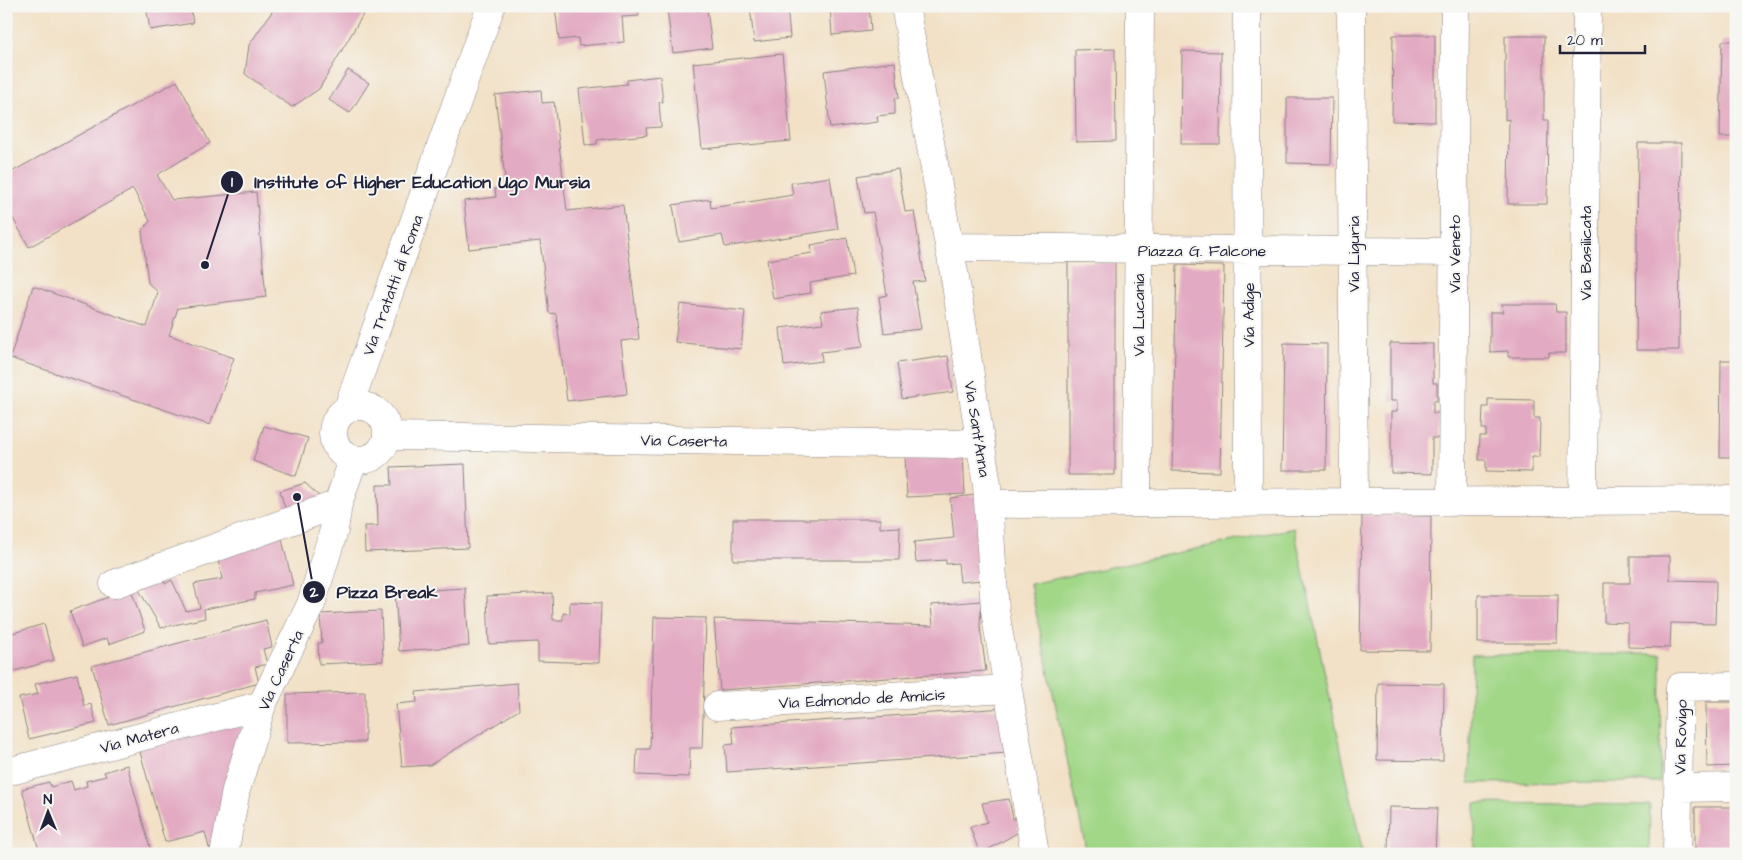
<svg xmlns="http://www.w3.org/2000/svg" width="1742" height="860" font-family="'Architects Daughter',sans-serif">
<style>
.green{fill:#a2d788;stroke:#627c62}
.building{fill:#e3abc3}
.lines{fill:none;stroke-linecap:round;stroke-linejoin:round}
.minor-casing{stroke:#8a8280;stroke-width:29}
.minor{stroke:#fff;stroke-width:28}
.labels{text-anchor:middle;stroke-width:4;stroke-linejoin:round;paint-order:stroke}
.street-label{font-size:16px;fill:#22223b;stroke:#f6f6f2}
.leader{fill:none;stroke:#22223b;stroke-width:2}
.callout-dot{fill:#22223b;stroke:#f6f6f2;stroke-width:2}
.mark-label{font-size:15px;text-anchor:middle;font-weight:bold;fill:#fff}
.callout-label{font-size:18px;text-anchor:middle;font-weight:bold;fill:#22223b;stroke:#f6f6f2;stroke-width:4;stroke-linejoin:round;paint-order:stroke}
</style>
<rect width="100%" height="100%" fill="#f6f6f2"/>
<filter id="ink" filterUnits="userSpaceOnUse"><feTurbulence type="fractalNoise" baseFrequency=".02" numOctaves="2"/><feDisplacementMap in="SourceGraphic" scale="10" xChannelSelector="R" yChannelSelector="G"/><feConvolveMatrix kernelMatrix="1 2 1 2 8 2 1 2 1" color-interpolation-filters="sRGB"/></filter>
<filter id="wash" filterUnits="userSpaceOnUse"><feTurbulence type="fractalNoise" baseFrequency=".0096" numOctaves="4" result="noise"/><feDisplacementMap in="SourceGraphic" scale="20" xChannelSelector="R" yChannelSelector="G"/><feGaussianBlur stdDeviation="1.12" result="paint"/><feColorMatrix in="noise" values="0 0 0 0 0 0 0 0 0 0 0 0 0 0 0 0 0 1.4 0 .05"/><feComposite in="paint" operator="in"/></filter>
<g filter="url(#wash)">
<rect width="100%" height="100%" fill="#f2e1c6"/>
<path class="green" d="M1294,528L1363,854H1087L1030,584Z
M1661,654L1660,782L1469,783L1472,655Z
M1475,803L1650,805L1649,854H1475Z"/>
<g id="blocks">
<path class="building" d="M146,6H190L193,23L150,30Z
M276,6H368L319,89L292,107L245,74L249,45Z
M555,6H638L639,16L622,17L624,42L579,46L578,38L559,40Z
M658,6H696V11L707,9L712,48L673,53L667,9L658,10Z
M750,6H787L790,38L754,42Z
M830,6H869L871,31L832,35Z
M1393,35H1435V122L1392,121Z
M1505,36H1544V120H1548L1547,204H1508L1509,119L1505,120Z
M1722,41H1736V137H1720Z
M1115,49L1116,141L1076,142L1075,50Z
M1182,51L1221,52L1220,144H1181Z
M782,54L791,141L702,149L693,63Z
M895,62L899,98H895V114L877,116L878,122L830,128L824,71Z
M348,70L369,83L350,113L329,100Z
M660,76L663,102H659L661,127L646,128L647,135L597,140V144L585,145L579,89L627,84V80Z
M177,81L210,143L157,175L172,200L256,192L266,297L178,308L169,335L234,358L210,425L10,358L33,286L147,327L158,292L148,283L142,231L150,221L133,189L29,247L6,206V175Z
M541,90L542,103L554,102L567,211L623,205L639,339L621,341L627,394L567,401L556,314L549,313L540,241L469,249L464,201L496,197L495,188L506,187L495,95Z
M1287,98H1332L1331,164L1287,163Z
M1638,143H1681L1679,350H1636Z
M898,169L905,212L914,211L925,281L913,282L921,329L884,333L879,297L887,295L873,212L864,213L858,176Z
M830,177L838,229L725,247L722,235L679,242L673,205L710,199L711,208L793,195L791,183Z
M847,238L853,276L810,283L811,293L773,299L767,260L812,253L811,245Z
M1068,262H1115V475H1068Z
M1177,265L1224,266L1220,472L1172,471Z
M680,304L745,311L741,349L675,342Z
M1502,304H1555L1556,312H1566V353H1549V357H1508V351L1490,352V312H1503Z
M858,307L863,347L821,352L822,361L784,366L780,328L823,323L821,311Z
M1284,343L1327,344L1326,470H1282Z
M1390,343L1433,344V383H1437V401H1433V413H1439V438H1432V474L1391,473V412H1397V401H1390Z
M948,356L953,392L902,399L897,363Z
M1721,360H1736V457H1720Z
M1488,399L1534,400V418H1540L1539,457H1532V472L1486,471V460H1479L1480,436H1486V429H1482L1483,407H1488Z
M264,426L308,438L296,476L253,461Z
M963,454L965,494L907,497L905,456Z
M465,464L468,548L365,552L364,526H378L377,485H392L391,467Z
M305,483L322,499L286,512L280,491Z
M975,495L983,580L960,582L958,563L946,564V560L916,562L914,542L954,538L950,498Z
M1362,515L1431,516L1430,651L1360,650Z
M733,519H880V528L900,527L899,560H733Z
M280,531L293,585L255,593V599L204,609L205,618L161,628L136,585L162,575L165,584L172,580L186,611L200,608L194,584L222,579L217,555Z
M1630,556H1670V580L1716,581L1715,624L1671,623L1670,648L1628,647V623L1604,622V583H1630Z
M465,588L469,646L399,651L395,592Z
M131,589L145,631L109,644L107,638L82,647L70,611Z
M552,593L553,620H563V613L570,614V602L601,603L599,663L538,661V642L489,644L487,596Z
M1478,595H1558L1557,643H1478Z
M981,601L980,626L986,671L720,690L714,619L933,626L931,605Z
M381,611L383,661L319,664L318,643H322L320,614Z
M654,617L706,618L702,748H690L689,777L636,775L637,749H650Z
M266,620L272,647L263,649L267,664L255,667L259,683L109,725L92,666Z
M44,624L54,660L11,672L6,657V635Z
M77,674L84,706L91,704L96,723L29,739L19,698L38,694L35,684Z
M517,683L519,710L430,765L402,767L396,704L417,702L416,692Z
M1378,683L1444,684L1443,761L1377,760Z
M365,692V742L287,743V694Z
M1706,702H1736V766L1707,767Z
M1005,708L1008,753L727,772L725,745L734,744L732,727Z
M244,718L218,846L209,848L205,832L165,842L139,748Z
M127,765L151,851L140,854H40L22,789L49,782L51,787L71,781L74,790L87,786L86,781L106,776L104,772Z
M1009,799L1013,819H1017L1019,832L980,854L970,827L987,822L982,803Z
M1389,807L1437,808L1435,854H1388Z
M1695,807H1736V854H1695Z"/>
</g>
</g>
<g filter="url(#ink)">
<use href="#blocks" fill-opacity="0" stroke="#8a8280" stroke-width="1"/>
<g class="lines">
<g class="minor-casing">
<path id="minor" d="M905,6L955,278L987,485L995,610L1035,854
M1247,6L1248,503
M1351,6L1354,502
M950,247L1454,252
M333 433a27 27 0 1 1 54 0a27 27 0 1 1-54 0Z
M348,408L491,6
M387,436L955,444L980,442
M1583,501L1587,6
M1452,502L1455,6
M1137,503L1140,6
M989,504L1736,500
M114,584L338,504
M717,706L1008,689
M15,770L262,705
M1679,788L1736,787
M224,854L236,790L262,705L311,604L334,530L338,504L353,460
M1677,854L1680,687L1736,686"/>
</g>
<use href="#minor" class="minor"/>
</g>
</g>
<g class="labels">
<g class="street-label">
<text x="1202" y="256">Piazza G. Falcone</text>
<text transform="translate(1585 253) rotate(-90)" y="6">Via Basilicata</text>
<text transform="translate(1353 254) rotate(-90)" y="6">Via Liguria</text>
<text transform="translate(1454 254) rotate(-90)" y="6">Via Veneto</text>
<text transform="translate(392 285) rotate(-70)" y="6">Via Tratatti di Roma</text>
<text transform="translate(1138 315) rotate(-90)" y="6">Via Lucania</text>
<text transform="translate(1248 315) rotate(-90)" y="6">Via Adige</text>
<text transform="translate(978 429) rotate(81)" y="6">Via Sant'Anna</text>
<text transform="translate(684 440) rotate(1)" y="6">Via Caserta</text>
<text transform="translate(280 670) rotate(-65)" y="6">Via Caserta</text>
<text transform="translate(862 698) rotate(-3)" y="6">Via Edmondo de Amicis</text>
<text transform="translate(139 737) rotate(-15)" y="6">Via Matera</text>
<text transform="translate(1680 737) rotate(-89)" y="6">Via Rovigo</text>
</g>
</g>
<path class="leader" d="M205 265L232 182M297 497L314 592"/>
<g class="callout-dot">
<circle cx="205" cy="265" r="5"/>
<circle cx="297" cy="497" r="5"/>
<circle cx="232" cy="182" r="12"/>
<circle cx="314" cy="592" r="12"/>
</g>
<g class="mark-label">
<text x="232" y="187">1</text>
<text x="314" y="597">2</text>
</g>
<g class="callout-label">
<text x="422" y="188">Institute of Higher Education Ugo Mursia</text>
<text x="387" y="598">Pizza Break</text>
</g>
<rect width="1742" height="860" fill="none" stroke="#f6f6f2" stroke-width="25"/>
<g transform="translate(48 812) rotate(359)" stroke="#f6f6f2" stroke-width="4" paint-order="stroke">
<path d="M0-4L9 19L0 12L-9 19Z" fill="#22223b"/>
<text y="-8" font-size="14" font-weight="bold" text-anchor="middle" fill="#22223b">N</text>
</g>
<path d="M1560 45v8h85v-8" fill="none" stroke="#22223b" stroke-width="2.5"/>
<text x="1567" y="45" font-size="15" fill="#22223b" stroke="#f6f6f2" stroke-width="4" paint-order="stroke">20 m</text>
</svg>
